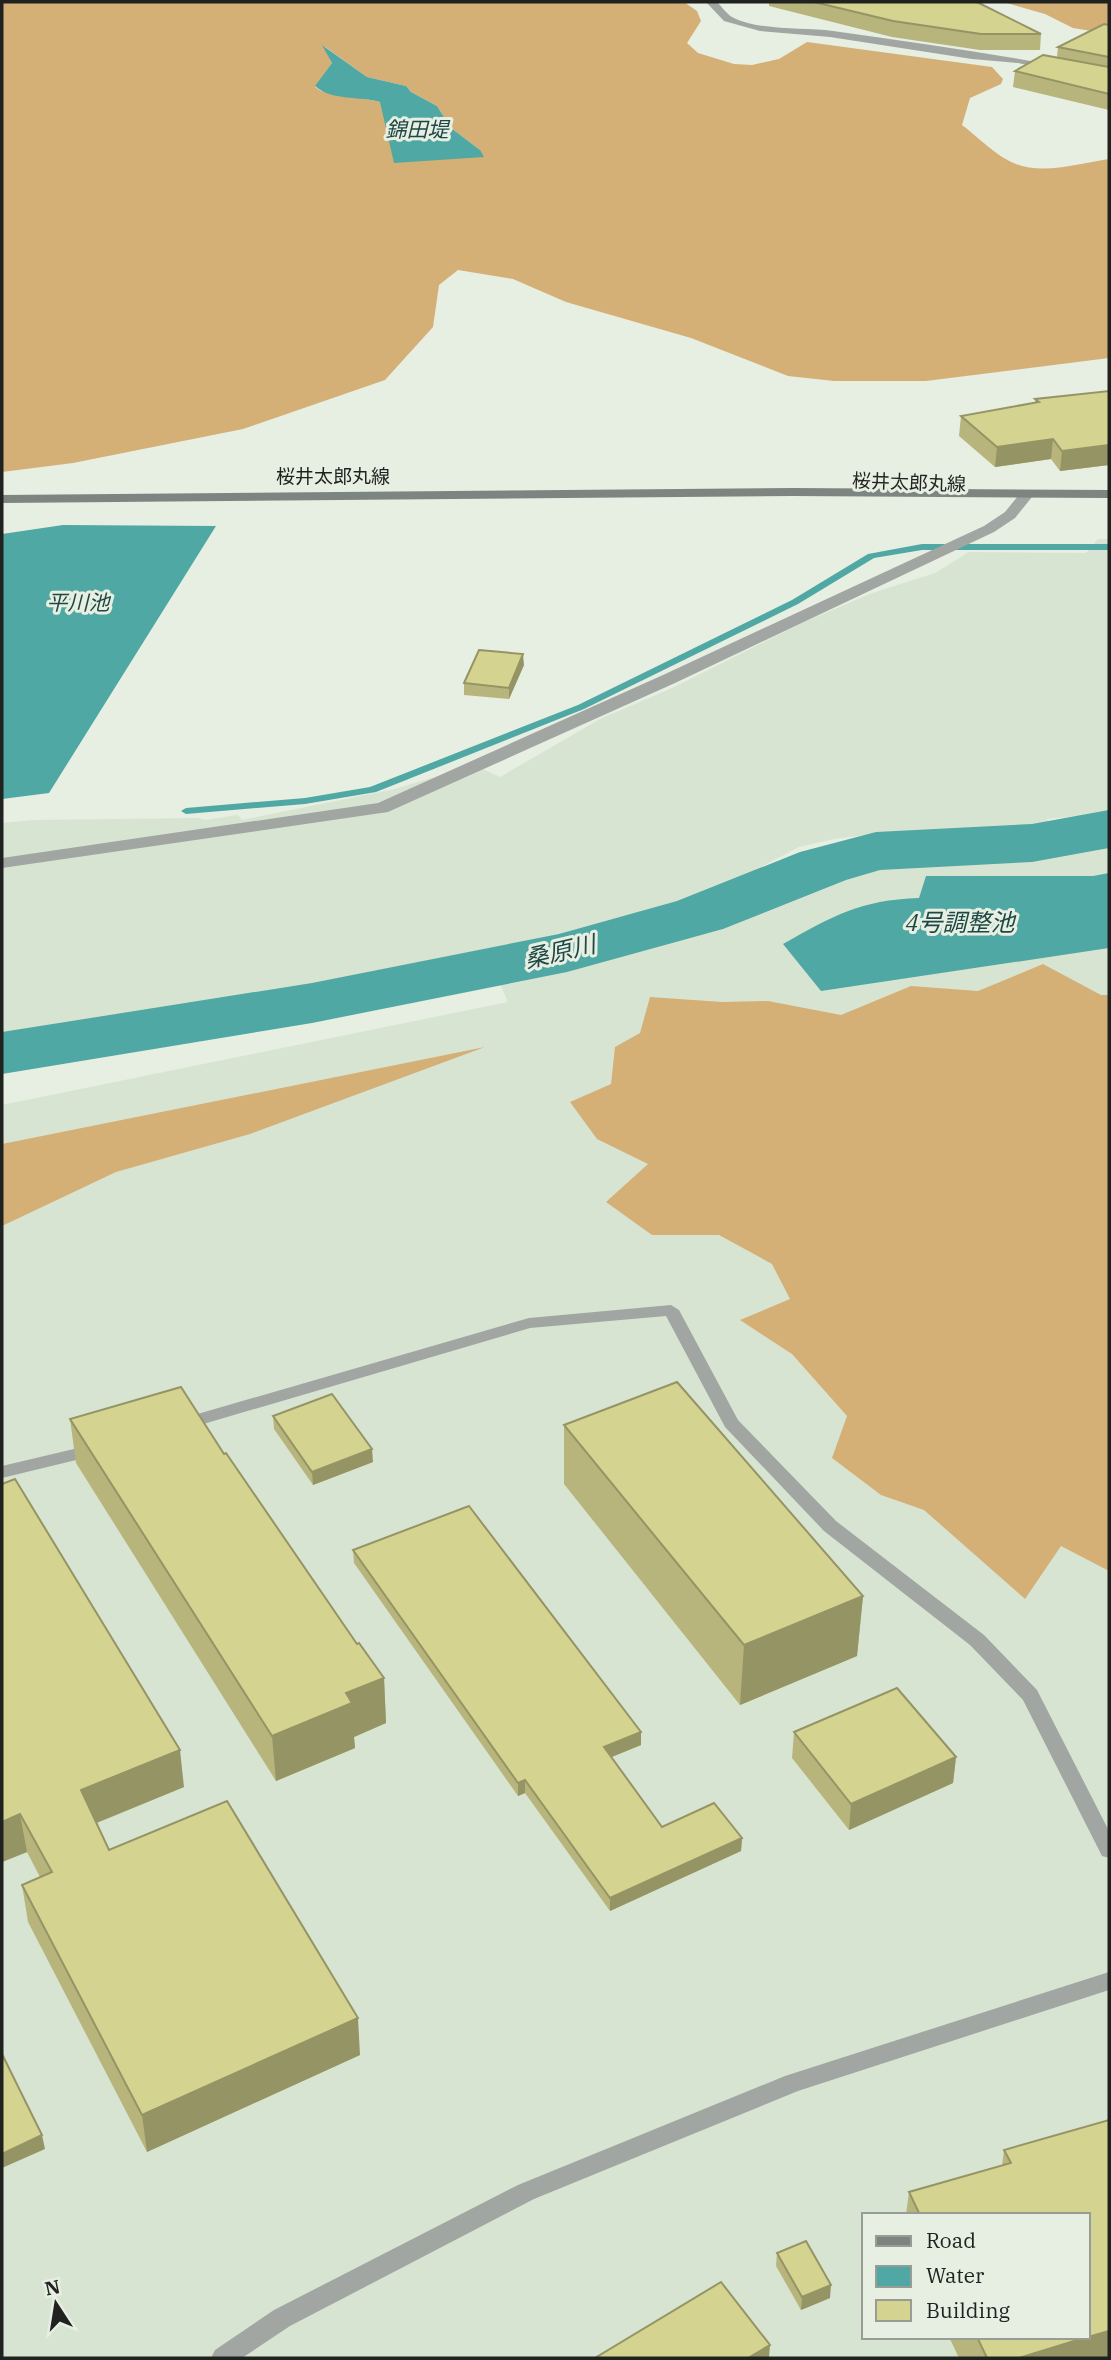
<svg xmlns="http://www.w3.org/2000/svg" width="1111" height="2360" font-family="'IBM Plex Serif','Noto Sans JP',serif">
<style>
.built{fill:#d8e4d2;fill-rule:evenodd}
.forest{fill:#d4b077;fill-rule:evenodd}
.water{fill:#4fa8a3}
.lines{fill:none;stroke-linecap:round;stroke-linejoin:round}
.stream{fill:#4fa8a3;fill-rule:evenodd}
.river{fill:#4fa8a3;fill-rule:evenodd}
.service{fill:#a1a6a3;fill-rule:evenodd}
.minor{fill:#a1a6a3;fill-rule:evenodd}
.secondary{fill:#7d8580;fill-rule:evenodd}
.wall{fill:#b7b57c}
.shaded-wall{fill:#959465}
.building{fill:#d5d390;stroke:#959465;stroke-width:2}
.labels{text-anchor:middle;stroke-width:6;stroke-linejoin:round;paint-order:stroke}
.far-street-label{font-size:19px;fill:#1f221e;stroke:#e7eee2}
.far-water-label{font-size:21px;font-style:italic;fill:#1e4845;stroke:#e7eee2}
.water-label{font-size:24px;font-style:italic;fill:#1e4845;stroke:#e7eee2}
</style>
<rect width="100%" height="100%" fill="#e7eee2"/>
<path class="built" d="M1098,539H1109V813L1047,819L1050,829L899,831L834,839L799,847L696,901L649,920L484,959L448,961L216,1012L74,1039L69,1048L2,1063V823L32,820L199,818L205,820L238,815L242,820L395,789L474,765L500,777L600,719L672,688L802,623L872,593L935,573L969,552L1086,553Z
M1109,838V2358H2V1105L508,1002L498,979L564,963L672,928L711,912L787,872L845,853L931,846L1047,845ZM864,2215H1088V2337H864Z"/>
<path class="forest" d="M2,2H684L697,11L701,21L687,43L698,53L734,64L752,65L779,59L807,42L992,67L1003,79L1001,84L970,98L962,125C978,137 997,157 1016,164C1043,175 1081,163 1109,159V358L926,381H834L788,376L691,338L566,302L513,279L458,270L439,285L433,327L385,380L243,429L73,463L2,472ZM324,46L367,77L406,86L411,92L437,106L451,128L480,150L381,102L321,91L315,87L332,63Z
M1003,2H1109V34L1073,28L1045,14Z
M1043,964L1101,995H1109V1571L1061,1546L1025,1599L924,1510L881,1495L832,1458L847,1416L792,1354L740,1320L790,1299L772,1264L719,1235H652L606,1202L648,1164L597,1139L570,1102L611,1084L615,1047L640,1033L650,997L722,1002L768,1001L841,1015L911,986L978,991Z
M485,1047L250,1134L116,1172L2,1226V1144Z"/>
<path class="water" d="M322,45L367,77L406,86L411,92L437,106L451,128L480,150L484,157L394,163L380,102C360,96 331,101 315,86L332,63Z
M63,525L216,526L49,793L2,799V534Z
M1109,873V948L821,991L783,944C833,916 860,900 919,898L926,876H1093Z"/>
<g class="lines">
<path class="stream" d="M922,544H1109V550H922L874,558L798,604L584,709L376,792L305,804L186,814L181,811L186,808L305,798L370,787L578,705L792,600L868,554Z"/>
<path class="river" d="M1109,810V848L1032,862L880,870L846,880L723,929L567,972L312,1023L2,1074V1032L312,983L559,934L677,901L800,852L876,832L1032,824Z"/>
<path class="service" d="M671,1305L679,1310L738,1420L836,1521L984,1635L1037,1690L1109,1831V1858L1102,1856L1023,1700L970,1645L824,1531L725,1427L666,1316L530,1328L183,1430L177,1428L174,1424L177,1420L529,1318Z
M95,1444L101,1446L104,1450L101,1454L2,1478V1466Z
M1109,1972V1990L798,2091L534,2199L290,2326L242,2358H211L215,2350L274,2310L518,2185L785,2076Z"/>
<path class="minor" d="M706,2H717C721,6 727,14 732,17C758,31 804,27 833,31C925,44 1018,57 1109,76V82L1018,63L972,59L830,37L760,31L724,21Z
M1027,490L1034,494L1032,497L1015,518L994,532L675,683L388,812L2,868V858L378,803L663,675L984,526L1005,512L1022,491Z"/>
<path class="secondary" d="M793,488L1109,490V498L793,496L2,503V495Z"/>
</g>
<path class="wall" d="M769,2H977L1041,34L1040,50H980L892,37L769,6Z
M1109,25V110L1013,87L1015,71L1057,57L1058,47Z
M1109,391V465L1060,471L1051,459L995,467L959,436L961,416L1035,403V399Z
M524,665L509,699L464,695V683Z
M273,1416L373,1462L313,1485L274,1429Z
M70,1419L224,1454L357,1644L384,1678L386,1723L354,1737L355,1748L276,1781L76,1463Z
M564,1425L863,1596L857,1656L740,1705L564,1484Z
M2,1484L184,1787L97,1823L109,1850L360,2055L147,2152L28,1922L22,1885L40,1877L27,1852L2,1862Z
M353,1550L641,1732V1745L612,1757L662,1827L742,1838L741,1851L610,1911L525,1793L518,1796L354,1563Z
M794,1732L956,1757L953,1783L849,1830L792,1758Z
M1109,2120V2358H959L949,2337H1088V2215H906L909,2192L1002,2166L1004,2150Z
M777,2253L830,2298L801,2310L776,2266Z"/>
<path class="shaded-wall" d="M1053,439L1051,459L995,467L997,447Z
M1109,445V465L1060,471L1062,451Z
M523,654L524,665L509,699V688Z
M372,1449L373,1462L313,1485L312,1472Z
M863,1596L857,1656L740,1705L744,1645Z
M384,1678L386,1723L354,1737L355,1748L276,1781L272,1736L346,1693Z
M641,1732V1745L604,1760V1747Z
M180,1750L184,1787L86,1827L81,1790Z
M956,1757L953,1783L849,1830L851,1804Z
M525,1780V1793L518,1796V1783Z
M20,1814L27,1852L2,1862V1822Z
M742,1838L741,1851L610,1911V1898Z
M358,2018L360,2055L147,2152L142,2115Z
M42,2135L45,2149L2,2168V2154Z
M831,2285L830,2298L801,2310L802,2297Z
M1109,2331V2358H1019Z
M770,2345L769,2358H748Z"/>
<path class="building" d="M814,2H977L1041,34H981L893,21Z
M1104,24L1109,25V57L1058,47Z
M1043,55L1109,67V94L1015,71Z
M1109,391V445L1062,451L1053,439L997,447L961,416L1039,402L1035,399Z
M479,650L523,654L509,688L464,683Z
M677,1382L863,1596L744,1645L564,1425Z
M181,1387L224,1454L226,1453L357,1644L359,1643L384,1678L346,1693L352,1703L272,1736L70,1419Z
M332,1394L372,1449L312,1472L273,1416Z
M15,1479L180,1750L81,1790L109,1850L227,1801L358,2018L142,2115L22,1885L52,1872L20,1814L2,1822V1484Z
M469,1506L641,1732L604,1747L662,1827L714,1803L742,1838L610,1898L525,1780L518,1783L353,1550Z
M897,1688L956,1757L851,1804L794,1732Z
M2,2054L42,2135L2,2154Z
M1109,2120V2331L1088,2337V2215H920L909,2192L1011,2163L1004,2150Z
M806,2241L831,2285L802,2297L777,2253Z
M721,2282L770,2345L748,2358H595Z
M977,2337H1087L1019,2358H987Z"/>
<g class="labels">
<g class="far-street-label">
<text x="333" y="483">桜井太郎丸線</text>
<text transform="translate(909 482) rotate(2)" y="7">桜井太郎丸線</text>
</g>
<g class="far-water-label">
<text x="417" y="137">錦田堤</text>
<text x="78" y="610">平川池</text>
</g>
<g class="water-label">
<text x="960" y="931">4号調整池</text>
<text transform="translate(560 952) rotate(-13)" y="8">桑原川</text>
</g>
</g>
<rect width="1111" height="2360" fill="none" stroke="#1f221e" stroke-width="7"/>
<rect x="862" y="2213" width="228" height="126" fill="#e7eee2" stroke="#979c94" stroke-width="2"/>
<rect x="876" y="2236" width="35" height="10" fill="#7d8580" stroke="#979c94" stroke-width="2"/>
<text x="926" y="2248" font-size="21" fill="#1f221e">Road</text>
<rect x="876" y="2266" width="35" height="21" fill="#4fa8a3" stroke="#979c94" stroke-width="2"/>
<text x="926" y="2283" font-size="21" fill="#1f221e">Water</text>
<rect x="876" y="2300" width="35" height="21" fill="#d5d390" stroke="#979c94" stroke-width="2"/>
<text x="926" y="2318" font-size="21" fill="#1f221e">Building</text>
<g transform="translate(56 2304) rotate(348)" stroke="#e7eee2" stroke-width="5" paint-order="stroke">
<path d="M0-5L12 26L0 18L-12 26Z" fill="#1f221e"/>
<text y="-10" font-size="19" font-weight="bold" text-anchor="middle" fill="#1f221e">N</text>
</g>
</svg>
